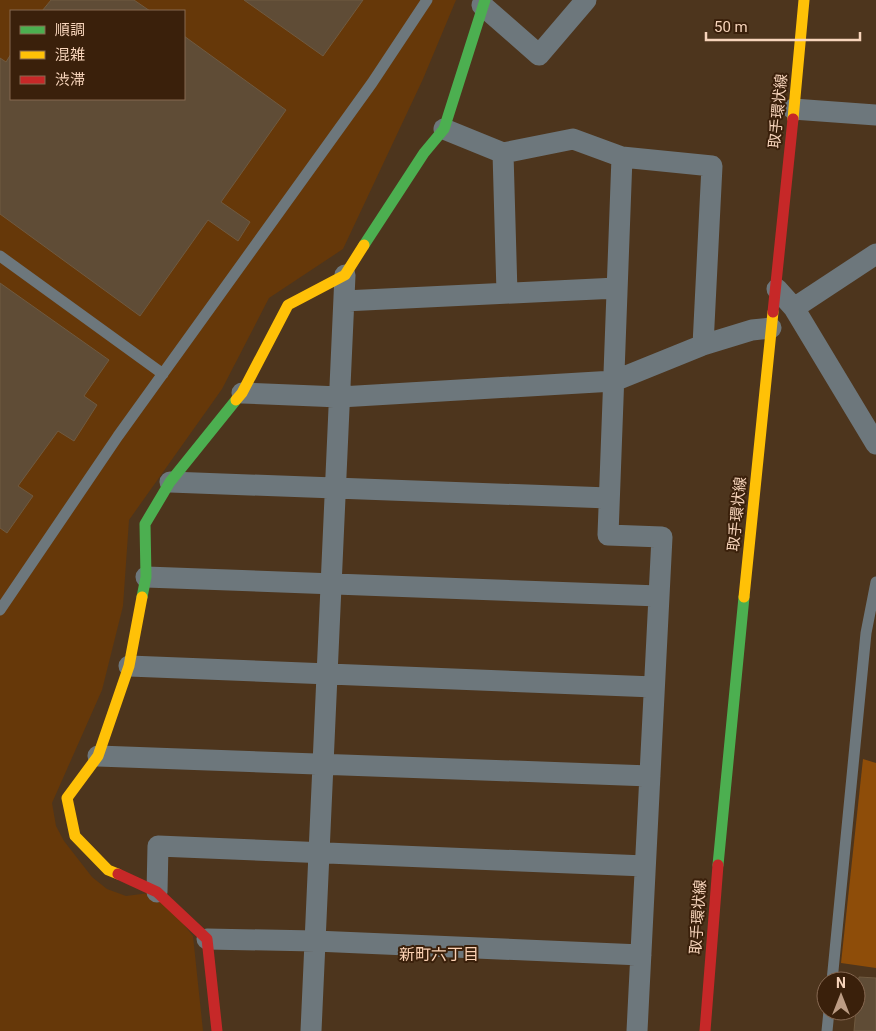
<svg xmlns="http://www.w3.org/2000/svg" width="876" height="1031" font-family="Roboto,'Noto Sans JP',sans-serif">
<style>
.built{fill:#663809;fill-rule:evenodd}
.green{fill:#8e4d09}
.building{fill:#5f4c36;stroke:#705a40}
.lines{fill:none;stroke-linecap:round;stroke-linejoin:round}
.lane{stroke:#6d777c;stroke-width:11}
.street{stroke:#6d777c;stroke-width:21}
.fast{stroke:#4caf50;stroke-width:11}
.slow{stroke:#ffc107;stroke-width:11}
.jam{stroke:#c62828;stroke-width:11}
.labels{text-anchor:middle;stroke-width:4;stroke-linejoin:round;paint-order:stroke}
.street-label{font-size:15px;fill:#f7d4bb;stroke:#3a200b}
.neighbourhood-label{font-size:16px;fill:#fcd2b4;stroke:#3a200b}
</style>
<rect width="100%" height="100%" fill="#4d351d"/>
<path class="built" d="M0,0H456L423,79L343,249L269,298L222,389L129,520L123,606L102,690L52,803L56,826L64,841L92,877L107,889L126,896L157,892L193,936L203,1031H0ZM11,11H184V99H11Z"/>
<path class="green" d="M863,759L876,763V968L841,963Z"/>
<path class="building" d="M51,0H134L150,11H42Z
M244,0H363L323,56Z
M184,36L286,110L221,202L250,222L238,241L208,220L140,316L0,214V58L6,62L11,54V99H184Z
M0,283L109,360L84,396L97,405L74,441L58,431L18,486L33,496L7,533L0,528Z
M859,977L876,978V1031H854Z"/>
<g class="lines">
<path class="lane" d="M0,256L163,374
M0,610L118,436L372,83L427,0
M832,981L866,633L876,582
M827,1031L829,1011"/>
<path class="street" d="M482,5L539,55L586,0
M793,109L876,115
M444,129L503,153L573,139L622,157L712,166L703,345
M503,153L507,293
M622,157L608,535L662,537L637,1031
M777,289L794,308L876,444
M344,301L617,288
M794,308L876,254
M242,393L340,397L614,381L703,345L752,330L771,328
M170,482L609,498
M146,577L659,596
M129,666L654,687
M98,756L650,776
M157,892L158,846L645,866
M207,939L315,941L641,955
M311,1031L345,275"/>
<path class="fast" d="M364,245L424,153L444,129L485,0
M142,597L146,577L145,524L170,482L236,400
M718,865L744,597"/>
<path class="slow" d="M793,119L804,0
M236,400L242,393L288,305L345,275L364,245
M744,597L773,312
M118,874L108,870L75,836L67,798L98,756L129,666L142,597"/>
<path class="jam" d="M773,312L793,119
M118,874L157,892L207,939L217,1031
M705,1031L718,865"/>
</g>
<g class="labels">
<g class="street-label">
<text transform="translate(778 111) rotate(-84)" y="5">取手環状線</text>
<text transform="translate(737 514) rotate(-84)" y="5">取手環状線</text>
<text transform="translate(698 917) rotate(-86)" y="5">取手環状線</text>
</g>
<g class="neighbourhood-label">
<text x="439" y="960">新町六丁目</text>
</g>
</g>
<rect x="10" y="10" width="175" height="90" fill="#3a200b" stroke="#866851"/>
<rect x="20" y="26" width="25" height="8" fill="#4caf50" stroke="#866851"/>
<text x="55" y="35" font-size="15" fill="#f7d4bb">順調</text>
<rect x="20" y="51" width="25" height="8" fill="#ffc107" stroke="#866851"/>
<text x="55" y="60" font-size="15" fill="#f7d4bb">混雑</text>
<rect x="20" y="76" width="25" height="8" fill="#c62828" stroke="#866851"/>
<text x="55" y="85" font-size="15" fill="#f7d4bb">渋滞</text>
<g transform="translate(841 996)"><circle r="24" fill="#3a200b" stroke="#866851"/>
<path d="M0-4L9 19L0 12L-9 19Z" fill="#bc9c84"/>
<text y="-8" font-size="14" font-weight="bold" text-anchor="middle" fill="#f7d4bb">N</text>
</g>
<path d="M706 32v8h154v-8" fill="none" stroke="#f7d4bb" stroke-width="2.5"/>
<text x="714" y="32" font-size="15" fill="#f7d4bb" stroke="#3a200b" stroke-width="4" paint-order="stroke">50 m</text>
</svg>
